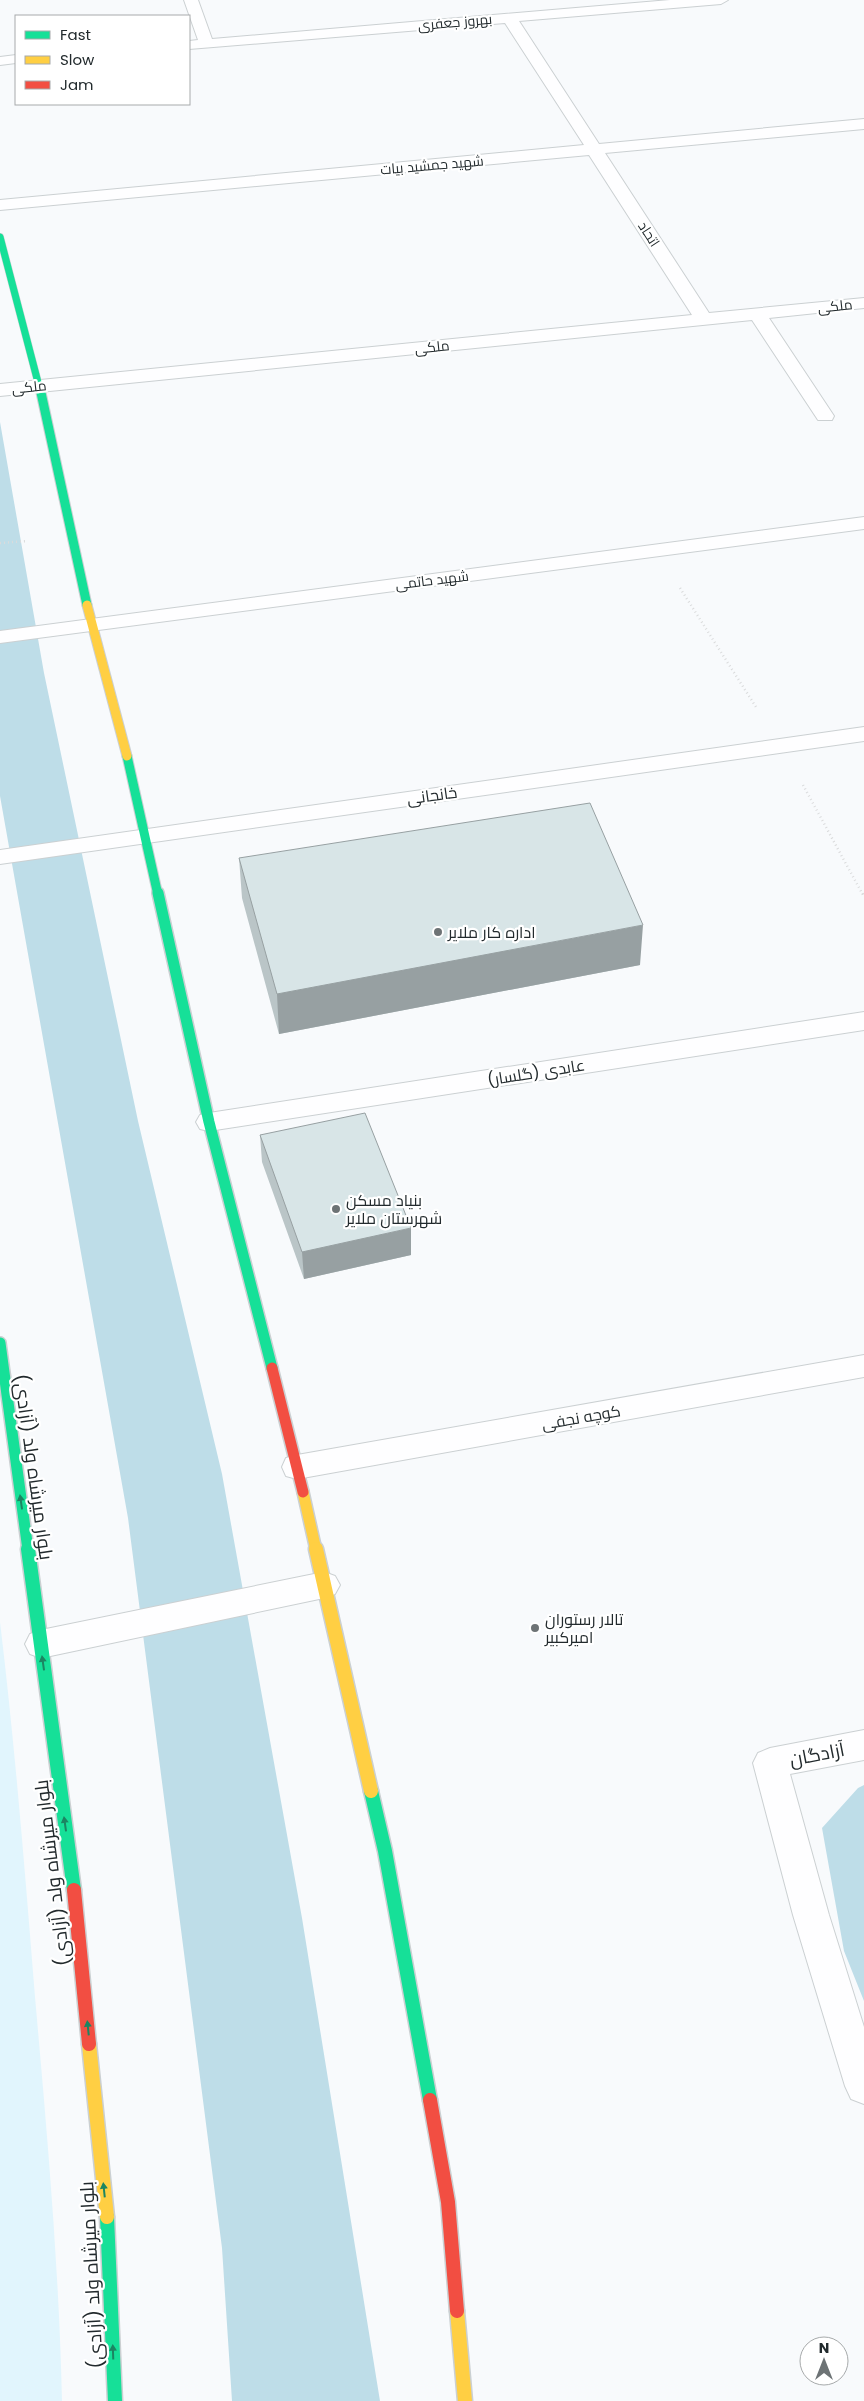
<svg xmlns="http://www.w3.org/2000/svg" width="864" height="2401" font-family="Poppins,Cairo,sans-serif">
<style>
.green{fill:#e1f5fd}
.forest{fill:#bedde8}
.lines{fill:none;stroke-linecap:round;stroke-linejoin:round}
.street-casing{stroke:#cbd0d2;stroke-width:2}
.fast-far3-casing{stroke:#cbd0d2;stroke-width:8}
.fast-far2-casing{stroke:#cbd0d2;stroke-width:11}
.fast-far1-casing{stroke:#cbd0d2;stroke-width:14}
.fast-casing{stroke:#cbd0d2;stroke-width:17}
.slow-far2-casing{stroke:#cbd0d2;stroke-width:11}
.slow-far1-casing{stroke:#cbd0d2;stroke-width:14}
.slow-casing{stroke:#cbd0d2;stroke-width:17}
.jam-far1-casing{stroke:#cbd0d2;stroke-width:14}
.jam-casing{stroke:#cbd0d2;stroke-width:17}
.path-far1{stroke:#dadbdc;stroke-width:2.5;stroke-dasharray:1 3;stroke-linecap:butt}
.path{stroke:#dadbdc;stroke-width:3;stroke-dasharray:1 4;stroke-linecap:butt}
.street{fill:#fefeff;fill-rule:evenodd}
.fast-far3{stroke:#16e098;stroke-width:7}
.fast-far2{stroke:#16e098;stroke-width:9}
.fast-far1{stroke:#16e098;stroke-width:11}
.fast{stroke:#16e098;stroke-width:14}
.slow-far2{stroke:#ffcf43;stroke-width:9}
.slow-far1{stroke:#ffcf43;stroke-width:11}
.slow{stroke:#ffcf43;stroke-width:14}
.jam-far1{stroke:#f24e42;stroke-width:11}
.jam{stroke:#f24e42;stroke-width:14}
.wall{fill:#bac5c7}
.shaded-wall{fill:#97a0a2}
.building{fill:#d8e5e7;stroke:#97a0a2}
.oneway{fill:#1c8562}
.poi-dot{fill:#6d7375;stroke:#fff;stroke-width:2}
.labels{text-anchor:middle;stroke-width:4.5;stroke-linejoin:round;paint-order:stroke}
.far-street-label{font-size:14px;fill:#222a2d;stroke:#fff}
.street-label{font-size:16px;fill:#222a2d;stroke:#fff}
.poi-label{font-size:16px;fill:#222a2d;stroke:#fff;text-anchor:start}
.near-street-label{font-size:19px;fill:#222a2d;stroke:#fff}
</style>
<rect width="100%" height="100%" fill="#f8fafc"/>
<path class="green" d="M0,1622C15,1746 25,1872 35,1997C47,2132 59,2266 62,2401H0Z"/>
<path class="forest" d="M0,422L44,673L138,1121L222,1474L302,1918L380,2401H232L222,2248L128,1518L0,796Z
M864,1785V2001L844,1951L822,1828L858,1788Z"/>
<g class="lines">
<g class="street-casing">
<path id="street" d="M184,0H198L212,39L670,0H728L721,4L519,21L599,144L864,119V129L605,153L709,313L864,298V308L769,318L834,416L832,420H818L752,320L0,396V384L692,315L589,155L0,210V200L584,145L505,23L189,49V41L198,40Z
M16,55V63L0,65V57Z
M864,517V529L0,643V631Z
M864,727V741L0,864V850Z
M864,1012V1030L209,1131L200,1129L196,1122L200,1115L209,1113Z
M864,1355V1377L297,1479L286,1476L282,1467L286,1458L297,1455Z
M324,1572L335,1576L340,1585L335,1594L324,1598L41,1658L30,1654L25,1644L30,1634L41,1630Z
M864,1730V1760L790,1774L829,1915L864,2027V2104L851,2099L845,2086L793,1915L753,1763L758,1753L770,1748Z"/>
</g>
<g class="fast-far3-casing">
<path id="fast-far3" d="M0,237L40,390"/>
</g>
<g class="fast-far2-casing">
<path id="fast-far2" d="M40,388L87,605
M127,756L158,895"/>
</g>
<g class="fast-far1-casing">
<path id="fast-far1" d="M158,893L209,1122L272,1368
M0,1343L28,1550"/>
</g>
<g class="fast-casing">
<path id="fast" d="M28,1549L74,1890
M371,1791L385,1851L430,2100
M107,2217L115,2401"/>
</g>
<g class="slow-far2-casing">
<path id="slow-far2" d="M87,605L127,756"/>
</g>
<g class="slow-far1-casing">
<path id="slow-far1" d="M303,1492L316,1550"/>
</g>
<g class="slow-casing">
<path id="slow" d="M316,1549L371,1791
M89,2044L107,2217
M457,2311L465,2401"/>
</g>
<g class="jam-far1-casing">
<path id="jam-far1" d="M272,1368L303,1492"/>
</g>
<g class="jam-casing">
<path id="jam" d="M74,1890L89,2044
M430,2100L448,2202L457,2311"/>
</g>
<path class="path-far1" d="M0,543L27,541
M680,588L756,707
M803,785L863,895"/>
<path class="path" d="M863,893L864,896"/>
<use href="#street" class="street"/>
<use href="#fast-far3" class="fast-far3"/>
<use href="#fast-far2" class="fast-far2"/>
<use href="#fast-far1" class="fast-far1"/>
<use href="#fast" class="fast"/>
<use href="#slow-far2" class="slow-far2"/>
<use href="#slow-far1" class="slow-far1"/>
<use href="#slow" class="slow"/>
<use href="#jam-far1" class="jam-far1"/>
<use href="#jam" class="jam"/>
</g>
<path class="wall" d="M239,858L640,965L279,1034L242,898Z
M260,1135L411,1255L304,1279L262,1162Z"/>
<path class="shaded-wall" d="M643,925L640,965L279,1034L277,994Z
M411,1228V1255L304,1279L302,1252Z"/>
<path class="building" d="M590,803L643,925L277,994L239,858Z
M365,1113L411,1228L302,1252L260,1135Z"/>
<defs><path id="oneway-solid" d="M-6-.8H1V-3.2L6.5 0L1 3.2V.8H-6Z" transform="scale(1.25)"/></defs>
<g class="oneway">
<use href="#oneway-solid" transform="translate(21 1502) rotate(-98)"/>
<use href="#oneway-solid" transform="translate(43 1663) rotate(-98)"/>
<use href="#oneway-solid" transform="translate(65 1824) rotate(-98)"/>
<use href="#oneway-solid" transform="translate(88 2028) rotate(-96)"/>
<use href="#oneway-solid" transform="translate(104 2190) rotate(-96)"/>
<use href="#oneway-solid" transform="translate(113 2352) rotate(-92)"/>
</g>
<g class="poi-dot">
<circle cx="438" cy="932" r="5"/>
<circle cx="336" cy="1209" r="5"/>
<circle cx="535" cy="1628" r="5"/>
</g>
<g class="labels">
<g class="far-street-label">
<text transform="translate(455 22) rotate(-5)" y="5">بهروز جعفری</text>
<text transform="translate(432 165) rotate(-5)" y="5">شهید جمشید بیات</text>
<text transform="translate(649 234) rotate(57)" y="5">اتحاد</text>
<text transform="translate(835 306) rotate(-6)" y="5">ملکی</text>
<text transform="translate(432 347) rotate(-6)" y="5">ملکی</text>
<text transform="translate(29 387) rotate(-6)" y="5">ملکی</text>
<text transform="translate(432 580) rotate(-7)" y="5">شهید حاتمی</text>
</g>
<g class="street-label">
<text transform="translate(432 795) rotate(-8)" y="6">خانجانی</text>
<text transform="translate(536 1072) rotate(-9)" y="6">عابدی (گلسار)</text>
<text transform="translate(581 1417) rotate(-10)" y="6">کوچه نجفی</text>
</g>
<g class="poi-label">
<text x="448" y="938">اداره کار ملایر</text>
<text x="346" y="1206">بنیاد مسکن<tspan x="346" dy="18">شهرستان ملایر</tspan></text>
<text x="545" y="1625">تالار رستوران<tspan x="545" dy="18">امیرکبیر</tspan></text>
</g>
<g class="near-street-label">
<text transform="translate(34 1467) rotate(82)" y="7">بلوار میرشاه ولد (آزادی)</text>
<text transform="translate(817 1754) rotate(-11)" y="7">آزادگان</text>
<text transform="translate(52 1873) rotate(-97)" y="7">بلوار میرشاه ولد (آزادی)</text>
<text transform="translate(91 2275) rotate(-93)" y="7">بلوار میرشاه ولد (آزادی)</text>
</g>
</g>
<rect x="15" y="15" width="175" height="90" fill="#ffffff" stroke="#a7aaab"/>
<rect x="25" y="31" width="25" height="8" fill="#16e098" stroke="#a7aaab"/>
<text x="60" y="40" font-size="15" fill="#222a2d">Fast</text>
<rect x="25" y="56" width="25" height="8" fill="#ffcf43" stroke="#a7aaab"/>
<text x="60" y="65" font-size="15" fill="#222a2d">Slow</text>
<rect x="25" y="81" width="25" height="8" fill="#f24e42" stroke="#a7aaab"/>
<text x="60" y="90" font-size="15" fill="#222a2d">Jam</text>
<g transform="translate(824 2361)"><circle r="24" fill="#ffffff" stroke="#a7aaab"/>
<path d="M0-4L9 19L0 12L-9 19Z" fill="#6d7375"/>
<text y="-8" font-size="14" font-weight="bold" text-anchor="middle" fill="#222a2d">N</text>
</g>
</svg>
